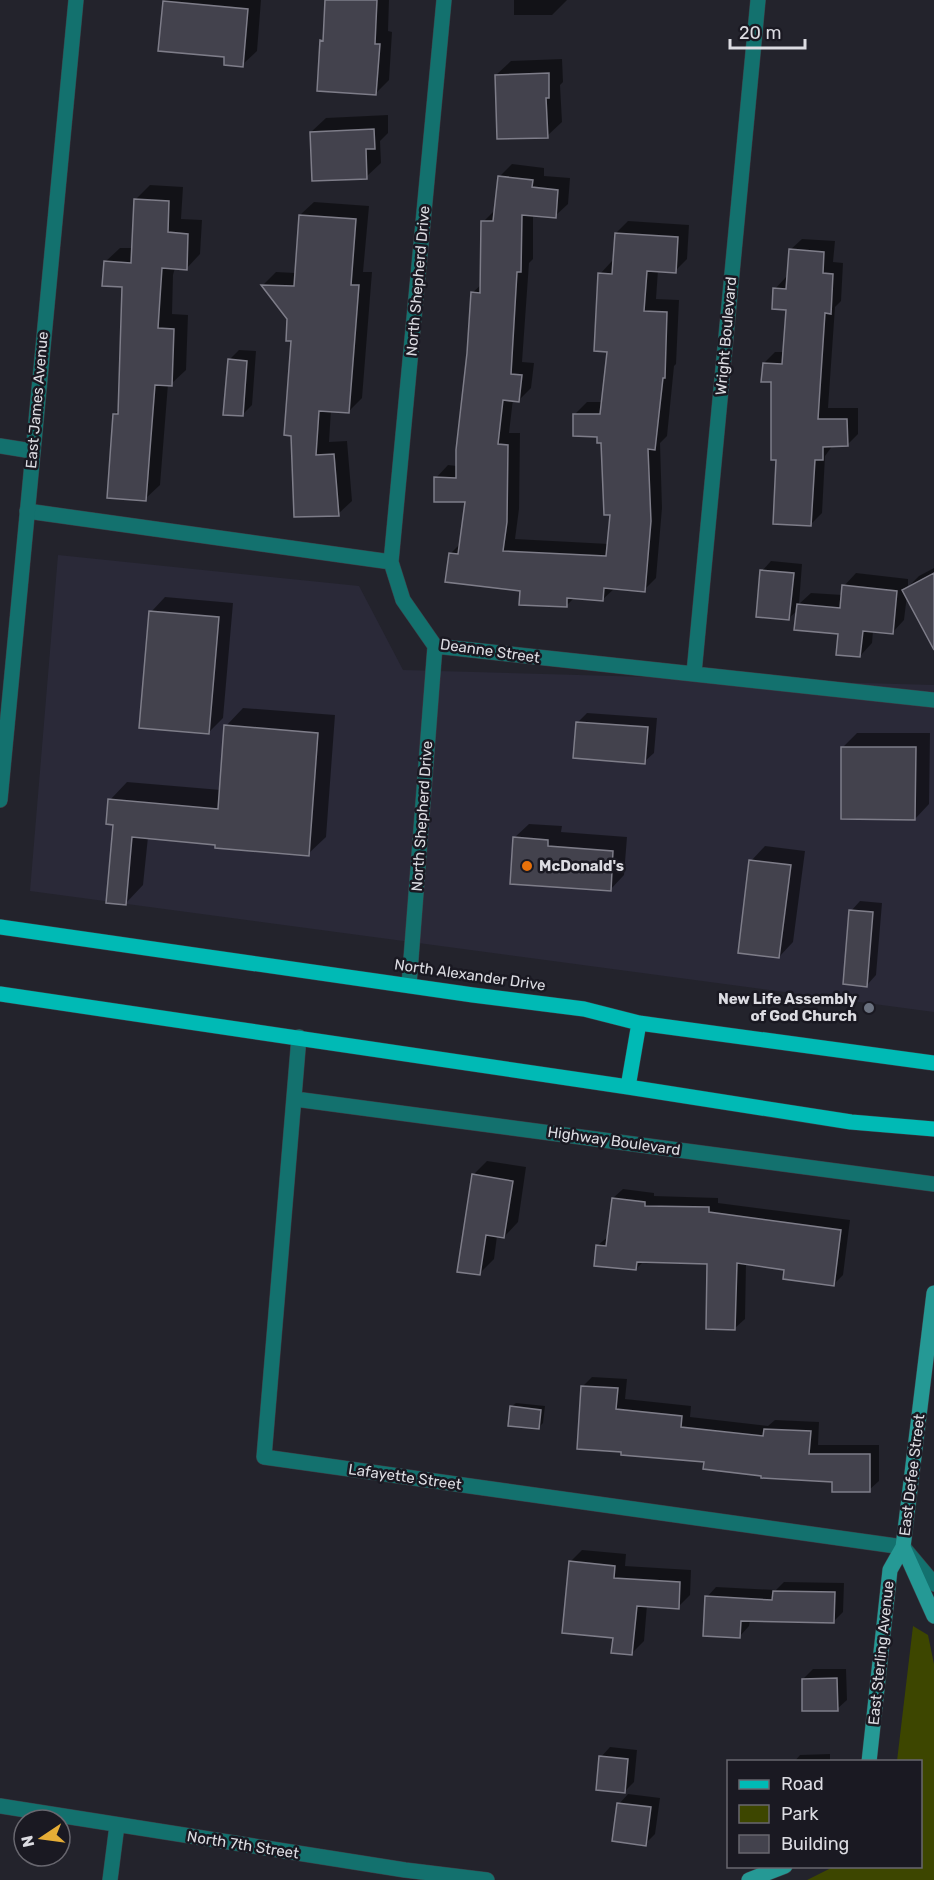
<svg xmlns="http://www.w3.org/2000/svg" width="934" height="1880" font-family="Rubik,sans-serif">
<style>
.built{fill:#2a2938}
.green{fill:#3d4600}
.shadow{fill:#0007}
.building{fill:#43424d;stroke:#7e7d89;stroke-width:1.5}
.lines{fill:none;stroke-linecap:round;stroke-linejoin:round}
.minor-casing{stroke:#3d3d45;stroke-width:16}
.tertiary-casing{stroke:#3d3d45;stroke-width:16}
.secondary-casing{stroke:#3d3d45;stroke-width:16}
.primary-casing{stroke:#3d3d45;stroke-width:16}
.minor{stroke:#13716e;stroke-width:15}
.tertiary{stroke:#13716e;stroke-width:15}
.secondary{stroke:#259995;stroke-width:15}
.primary{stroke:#00bab5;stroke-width:15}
.food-dot{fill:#e8710a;stroke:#1a1922;stroke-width:2}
.worship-dot{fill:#6b7280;stroke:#1a1922;stroke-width:2}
.labels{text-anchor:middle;stroke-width:5;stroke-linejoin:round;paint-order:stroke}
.street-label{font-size:15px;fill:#dcdce2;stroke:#1a1922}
.poi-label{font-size:15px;font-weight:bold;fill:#dcdce2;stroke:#1a1922;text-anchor:start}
</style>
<rect width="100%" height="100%" fill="#23232c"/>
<path class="built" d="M58,555L359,586L403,670L934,685V1012L30,891Z"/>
<path class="green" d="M913,1626L928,1635L934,1664V1880H807L833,1867L920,1866V1762L897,1761Z"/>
<path class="shadow" d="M166,0H261L257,51L242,65L226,55L164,2Z
M326,0H389L388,31L392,32L389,80L376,93L321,41L325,38Z
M514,0H567L552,15H514Z
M562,59L563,82L560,85L562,122L547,136L496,75L511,61Z
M388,115V133L380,141L381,163L366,177L311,132L326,118Z
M512,164L544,168V176L570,178L568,204L555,216L533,214V259L529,263L522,362L534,363L531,388L519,400L513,399L509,433H520L519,509L515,539L609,544L611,513L602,442L599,435L575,414L587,402H603L608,351L600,274L612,261H614L616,233L628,221L689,225L687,259L675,271L658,270L656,299L679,300L676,364L674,366L667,436L660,443L662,508L656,578L644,590L615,588L602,600L575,597L566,606L522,590L450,554L461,543L467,501L436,478L448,465L457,466L472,293L482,284L483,222L496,209L500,176Z
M150,185L183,187L181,219L202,220L200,254L186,269L175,268L173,275L172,314L188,315L186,370L171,384H168L160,485L145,499L114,414L120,409L124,286L105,262L120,248H133L135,200Z
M314,202L369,206L363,272H372L362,398L349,411L331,410L329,442L347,441L352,501L338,514L295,515L293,340L289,319L263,285L276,272L296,273L300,215Z
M802,239L835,241L833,262L843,263L841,301L835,307L828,408H858V434L847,445H833L825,456L822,513L811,524L778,459L772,381L764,363L775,352H784L787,309L775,289L786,277H788L790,250Z
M239,350L256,351L252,405L242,415L230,359Z
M771,561L802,564L799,604L811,593L843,595L844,586L856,573L908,579V587L919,576L934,568V632L907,595L904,620L892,633L873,631L872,643L860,656L839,632L798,610L789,618L762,571Z
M165,597L233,603L223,718L209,732L151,612Z
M243,708L335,715L326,837L308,854L148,837L143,885L126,903L110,800L127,782L221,790L226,726Z
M587,713L657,718L654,753L644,762L578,722Z
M857,733H930L929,804L915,819L843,747Z
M529,824L562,826L561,832L627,837L624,875L610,890L514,838Z
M765,846L805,851L793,942L779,957L751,861Z
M860,901L882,903L876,975L867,985L851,911Z
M487,1161L526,1167L518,1222L504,1237L497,1236L494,1259L479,1274L473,1175Z
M623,1189L654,1193V1196L718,1198V1203L850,1220L843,1275L833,1285L786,1269L746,1263L745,1319L735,1328L709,1263L644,1261L636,1269L598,1245L609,1236L613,1198Z
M592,1377L627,1379L625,1399L691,1406L690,1417L768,1426L775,1420L819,1422L818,1445H879V1481L869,1490L833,1481L706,1461L623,1454L582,1387Z
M516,1403L545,1406L543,1423L538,1428L511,1407Z
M582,1550L626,1554L625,1566L691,1570L690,1595L678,1607L647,1605L644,1641L632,1653L570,1562Z
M784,1582L844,1583L843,1612L834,1621L750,1620L749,1626L740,1636L707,1597L716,1587L776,1590Z
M813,1669H846L847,1700L837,1709L803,1679Z
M610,1747L637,1750L634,1782L624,1792L601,1757Z
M830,1754V1762H794L800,1755Z
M628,1794L660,1798L655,1834L645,1844L619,1804Z"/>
<path class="building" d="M325,0H377L375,44H380L376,95L317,91L320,40L323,41Z
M163,1L248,9L243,67L224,65V57L158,51Z
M549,73V98H546L548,138L497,139L495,75Z
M374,129L375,149H366L367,179L312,181L310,132Z
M498,176L533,180L532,187L558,190L556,218L522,215L521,272H517L511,374L522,375L519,402L503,400L498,444L508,445L507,522L503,551L606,556L610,515H604L601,443H597V437L573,436V414H600L607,352L594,351L598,273L612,274L615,233L678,237L676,273L647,271L644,311L667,312L665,378H663L655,450L648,449L651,521L645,592L604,588L603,601L567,598V607L519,605L520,591L445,582L449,553L458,554L465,502H434V477L456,478V450L467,353L471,292L480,293L481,221H493Z
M134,199L169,201L168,232L188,234L187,270L162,268L158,328L174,329L172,386L155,385L146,501L107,498L113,414H118L122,287L102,286L104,261L131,263Z
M299,215L356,219L351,285H359L349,413L319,411L316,455L334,454L339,516L294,517L291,436L284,435L291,341H286L287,319L261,285L294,286Z
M789,249L824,252L823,273L833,274L831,314L825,313L818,419H847L848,446L823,447V460H815L811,526L773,524L776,460H771V382H761L763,363L782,364L786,310L772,309L773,288L786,289Z
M228,359L247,361L243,416L223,415Z
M760,570L794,573L789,620L756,617Z
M934,573V650L902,590Z
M842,585L897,591L893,634L863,631L860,657L836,655L838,634L794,630L797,604L840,608Z
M149,611L219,617L209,734L139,728Z
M576,722L648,727L645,764L573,758Z
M224,725L318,733L309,856L215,848V845L132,837L126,905L106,903L113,825L106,824L108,799L218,809Z
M841,747H916L915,820L841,819Z
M513,837L548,840V846L613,851L611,891L510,884Z
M749,860L791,865L779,958L738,953Z
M849,910L873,912L867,987L843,984Z
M472,1174L513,1181L504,1238L486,1235L480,1275L457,1272Z
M612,1198L645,1202V1206L709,1207V1212L841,1230L834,1286L783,1279L784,1270L737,1263L735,1330L706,1329L707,1264L637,1262L636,1270L594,1266L596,1245L606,1246Z
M581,1386L618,1388L616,1409L682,1416L681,1427L763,1436L764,1429L811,1431L809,1454H870V1492H832V1482L761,1478V1476L703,1469L704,1462L621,1455V1452L577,1449Z
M510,1406L541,1410L539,1429L508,1426Z
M569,1561L615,1566L614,1578L680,1582L679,1609L637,1606L632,1655L611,1653L613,1638L562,1633Z
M773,1591L835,1592L834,1623L741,1621L740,1638L703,1636L705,1596L772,1600Z
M837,1678L838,1711H802V1679Z
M599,1756L628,1759L625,1793L596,1790Z
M617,1803L651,1807L646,1846L612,1841Z"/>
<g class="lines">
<g class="minor-casing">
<path id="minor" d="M444,0L391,562L403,600L435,646L934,700
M0,446L32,451
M27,511L391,562
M694,673L758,0
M409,985L435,646
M299,1037L264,1457L903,1547L934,1584
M295,1099L934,1184
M0,1806L405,1870L487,1880
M110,1880L117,1825"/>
</g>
<g class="tertiary-casing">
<path id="tertiary" d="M0,800L76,0"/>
</g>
<g class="secondary-casing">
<path id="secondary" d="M934,1293L903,1547L934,1616
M869,1762L890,1570L903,1547
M749,1880L785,1866"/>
</g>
<g class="primary-casing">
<path id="primary" d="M0,927L473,995L584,1009L639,1023L934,1063
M0,994L628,1087L851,1122L934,1129
M628,1087L639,1023"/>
</g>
<use href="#minor" class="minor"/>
<use href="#tertiary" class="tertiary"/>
<use href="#secondary" class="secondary"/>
<use href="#primary" class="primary"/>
</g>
<circle class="food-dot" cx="527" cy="866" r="6"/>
<circle class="worship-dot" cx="869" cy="1008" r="6"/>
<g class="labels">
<g class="street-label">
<text transform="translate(418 281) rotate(-85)" y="5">North Shepherd Drive</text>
<text transform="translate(726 336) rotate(-85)" y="5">Wright Boulevard</text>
<text transform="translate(37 400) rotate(-85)" y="5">East James Avenue</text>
<text transform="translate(490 651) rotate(8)" y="5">Deanne Street</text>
<text transform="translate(422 816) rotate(-86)" y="5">North Shepherd Drive</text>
<text transform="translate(470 975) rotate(8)" y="5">North Alexander Drive</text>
<text transform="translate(614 1141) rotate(8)" y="5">Highway Boulevard</text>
<text transform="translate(912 1475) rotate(-83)" y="5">East Defee Street</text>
<text transform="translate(405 1477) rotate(8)" y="5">Lafayette Street</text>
<text transform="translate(881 1653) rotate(-84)" y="5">East Sterling Avenue</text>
<text transform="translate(243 1845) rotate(9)" y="5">North 7th Street</text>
</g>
<g class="poi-label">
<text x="539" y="871">McDonald's</text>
<text x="857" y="1004" text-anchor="end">New Life Assembly<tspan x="857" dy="17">of God Church</tspan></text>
</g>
</g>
<rect x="727" y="1760" width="195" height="108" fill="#1a1922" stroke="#68676f" stroke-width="1.5"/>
<rect x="739" y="1780" width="30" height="9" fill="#00bab5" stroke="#68676f" stroke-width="1.5"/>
<text x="781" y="1790" font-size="18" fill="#dcdce2">Road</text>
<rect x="739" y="1805" width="30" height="18" fill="#3d4600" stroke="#68676f" stroke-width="1.5"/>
<text x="781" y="1820" font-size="18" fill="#dcdce2">Park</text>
<rect x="739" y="1835" width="30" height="18" fill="#43424d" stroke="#68676f" stroke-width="1.5"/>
<text x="781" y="1850" font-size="18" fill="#dcdce2">Building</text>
<g transform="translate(42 1838) rotate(257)"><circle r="28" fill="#1a1922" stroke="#68676f" stroke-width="1.5"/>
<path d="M0-4.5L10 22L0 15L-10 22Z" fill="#e6ad36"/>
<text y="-9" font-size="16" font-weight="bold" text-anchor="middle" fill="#dcdce2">N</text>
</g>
<path d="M730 39v9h75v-9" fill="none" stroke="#dcdce2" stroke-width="3"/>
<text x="739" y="39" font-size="18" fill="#dcdce2" stroke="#1a1922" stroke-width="4.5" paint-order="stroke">20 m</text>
</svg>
